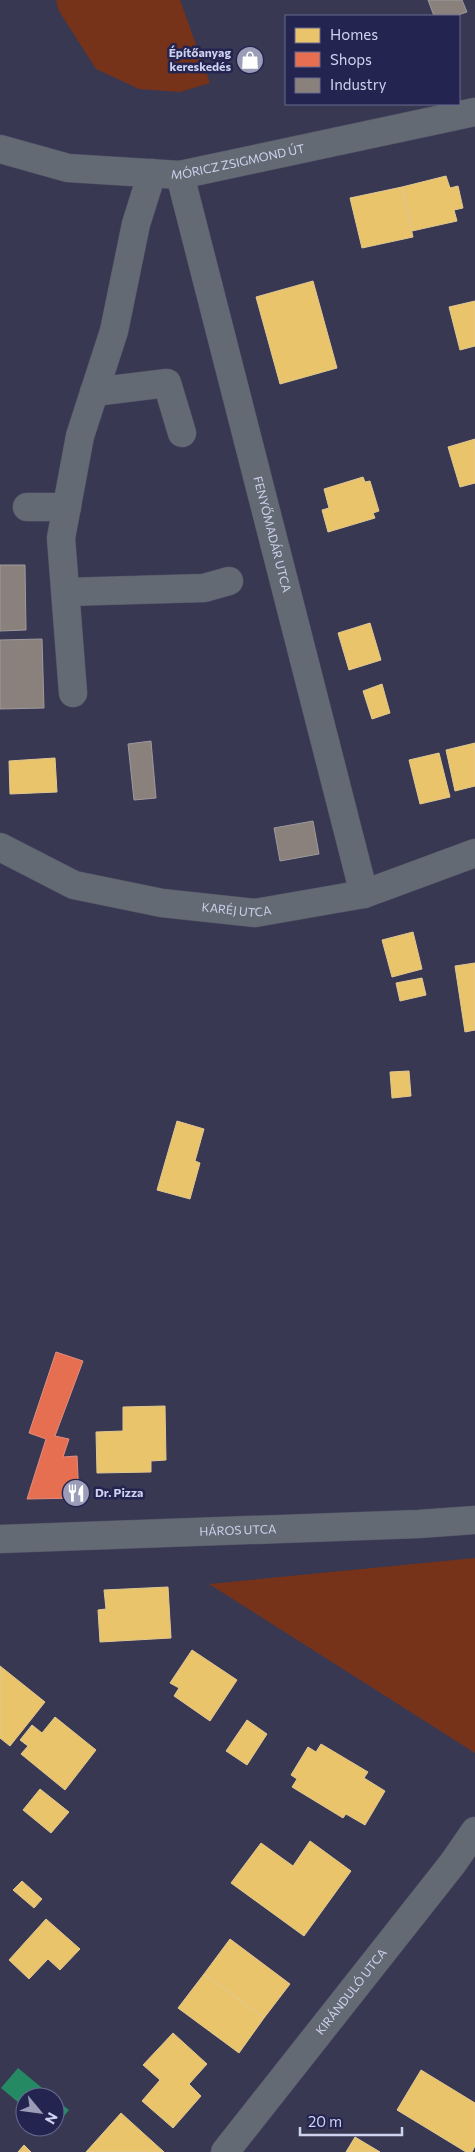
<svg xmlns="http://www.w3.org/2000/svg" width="475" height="2152" font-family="Commissioner,sans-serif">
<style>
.green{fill:#763319}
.water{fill:#258a63}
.homes{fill:#e9c46a;stroke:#e1c892}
.shops{fill:#e76f51;stroke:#e08d80}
.industry{fill:#8a817c;stroke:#9e999e}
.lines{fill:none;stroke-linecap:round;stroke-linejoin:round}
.minor-casing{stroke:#535369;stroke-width:29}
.minor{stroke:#636a73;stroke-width:28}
.labels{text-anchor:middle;stroke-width:5;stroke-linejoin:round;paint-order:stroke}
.poi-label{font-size:12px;font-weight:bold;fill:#ced2ef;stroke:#242451;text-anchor:end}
.street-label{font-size:12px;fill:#ced2ef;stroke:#242451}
</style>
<rect width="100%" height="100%" fill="#383852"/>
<path class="green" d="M56,0H180L210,83L180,92L139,89L96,69L59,11Z
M475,1558V1753L209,1584Z"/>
<path class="water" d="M18,2068L53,2097H25V2108L1,2088Z
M55,2099L69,2110L55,2127Z"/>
<path class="homes" d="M446,176L450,188L458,186L463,208L454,210L457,221L412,231L402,187Z
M402,187L413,237L362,248L350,198Z
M313,281L337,368L280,384L256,297Z
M475,301V346L460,350L449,307Z
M475,439V483L460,487L448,447Z
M363,477L365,482L370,481L379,511L373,513L375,518L328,532L322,510L329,508L324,489Z
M370,623L381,660L349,670L338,633Z
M382,684L390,713L372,719L363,691Z
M475,743V786L455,791L446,750Z
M439,753L450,797L420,804L409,760Z
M55,758L57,792L10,794L9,761Z
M413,932L422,969L392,977L382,940Z
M475,963V1030L465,1032L455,966Z
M422,978L426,995L400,1001L396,983Z
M409,1071L411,1096L392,1098L390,1072Z
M177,1121L204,1129L195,1161L200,1163L190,1199L157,1190Z
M165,1406L166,1460L151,1461V1472L97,1473L96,1432L123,1431V1407Z
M168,1587L171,1638L100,1642L98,1610L106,1609L104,1590Z
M192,1650L237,1680L210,1721L174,1696L179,1688L170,1683Z
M0,1666L45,1702L10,1746L0,1738Z
M55,1717L96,1750L65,1790L21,1754L28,1746L20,1740L32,1725L42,1733Z
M247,1720L267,1734L247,1765L226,1751Z
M321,1744L368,1772L364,1778L385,1791L365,1825L346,1814L343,1818L292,1787L297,1779L291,1775L308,1747L316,1752Z
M40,1789L69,1812L51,1833L23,1810Z
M310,1841L351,1871L304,1936L231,1883L261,1843L293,1866Z
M22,1881L42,1899L34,1908L13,1890Z
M46,1919L80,1949L60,1970L48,1959L29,1979L9,1960Z
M230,1939L290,1984L264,2018L204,1974Z
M204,1974L264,2018L239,2053L178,2008Z
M173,2033L207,2064L189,2084L201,2096L173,2128L142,2101L160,2080L143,2065Z
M421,2070L475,2103V2146L472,2152H466L397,2110Z
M121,2113L164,2152H86Z
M355,2137L380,2152H346Z
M24,2145L31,2152H18Z"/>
<path class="shops" d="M56,1352L83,1361L55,1436L69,1439L63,1457L77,1456L79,1498L27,1499L46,1439L29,1433Z"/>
<path class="industry" d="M428,0H462L467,12L455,16H434Z
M0,565H25L26,630L0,631Z
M42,639L44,708L0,709V640Z
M151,741L156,798L134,800L128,744Z
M313,821L319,854L280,861L274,828Z"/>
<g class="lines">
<g class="minor-casing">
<g id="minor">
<path id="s1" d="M0,149L68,168L180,175L475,112"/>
<path id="s2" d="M180,175L364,894"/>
<path d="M94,392L167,383L182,433"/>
<path d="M27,507H67"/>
<path d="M66,592L204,588L229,581"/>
<path d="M73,693L61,538L80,436L114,331L136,224L152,173"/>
<path id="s3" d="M0,847L74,885L162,903L255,913L364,894L475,853"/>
<path id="s4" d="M0,1539L419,1524L475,1520"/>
<path id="s5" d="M225,2152L453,1863L475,1831"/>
</g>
</g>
<use href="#minor" class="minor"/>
</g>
<defs>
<g id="shop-disc" transform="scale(1.4375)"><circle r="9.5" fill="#9a9cb8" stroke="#242451"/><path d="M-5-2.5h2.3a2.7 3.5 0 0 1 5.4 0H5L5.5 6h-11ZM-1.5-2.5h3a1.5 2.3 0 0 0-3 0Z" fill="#fff"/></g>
<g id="restaurant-disc" transform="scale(1.4375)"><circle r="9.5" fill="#9a9cb8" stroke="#242451"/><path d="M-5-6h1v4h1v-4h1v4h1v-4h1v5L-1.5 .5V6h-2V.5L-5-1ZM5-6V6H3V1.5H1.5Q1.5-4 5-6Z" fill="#fff"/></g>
</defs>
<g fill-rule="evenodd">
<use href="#shop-disc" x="250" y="60"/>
<use href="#restaurant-disc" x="76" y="1493"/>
</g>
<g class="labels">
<g class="poi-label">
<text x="231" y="57">Építőanyag<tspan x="231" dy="14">kereskedés</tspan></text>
<text x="95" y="1497" text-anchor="start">Dr. Pizza</text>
</g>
<g class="street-label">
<text dy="4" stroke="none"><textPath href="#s1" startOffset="242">MÓRICZ ZSIGMOND ÚT</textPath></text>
<text dy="4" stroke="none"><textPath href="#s2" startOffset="371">FENYŐMADÁR UTCA</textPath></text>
<text dy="4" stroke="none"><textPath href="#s3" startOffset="248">KARÉJ UTCA</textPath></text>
<text dy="4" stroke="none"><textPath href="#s4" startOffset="238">HÁROS UTCA</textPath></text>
<text dy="4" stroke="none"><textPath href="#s5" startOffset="204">KIRÁNDULÓ UTCA</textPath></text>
</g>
</g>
<rect x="285" y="15" width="175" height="90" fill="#242451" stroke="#686a90"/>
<rect x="295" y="28" width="25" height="15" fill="#e9c46a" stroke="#686a90"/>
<text x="330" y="40" font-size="15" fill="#ced2ef">Homes</text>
<rect x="295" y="52" width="25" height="15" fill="#e76f51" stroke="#686a90"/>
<text x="330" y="65" font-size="15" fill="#ced2ef">Shops</text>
<rect x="295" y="78" width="25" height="15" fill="#8a817c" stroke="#686a90"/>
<text x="330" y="90" font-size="15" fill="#ced2ef">Industry</text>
<g transform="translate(40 2112) rotate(119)"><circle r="24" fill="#242451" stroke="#686a90"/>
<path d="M0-4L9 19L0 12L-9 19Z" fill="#9a9cb8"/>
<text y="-8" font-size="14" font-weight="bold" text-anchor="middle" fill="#ced2ef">N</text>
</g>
<path d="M300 2127v8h102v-8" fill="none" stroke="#ced2ef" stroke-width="2.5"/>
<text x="308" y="2127" font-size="15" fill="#ced2ef" stroke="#242451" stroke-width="4" paint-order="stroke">20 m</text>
</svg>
